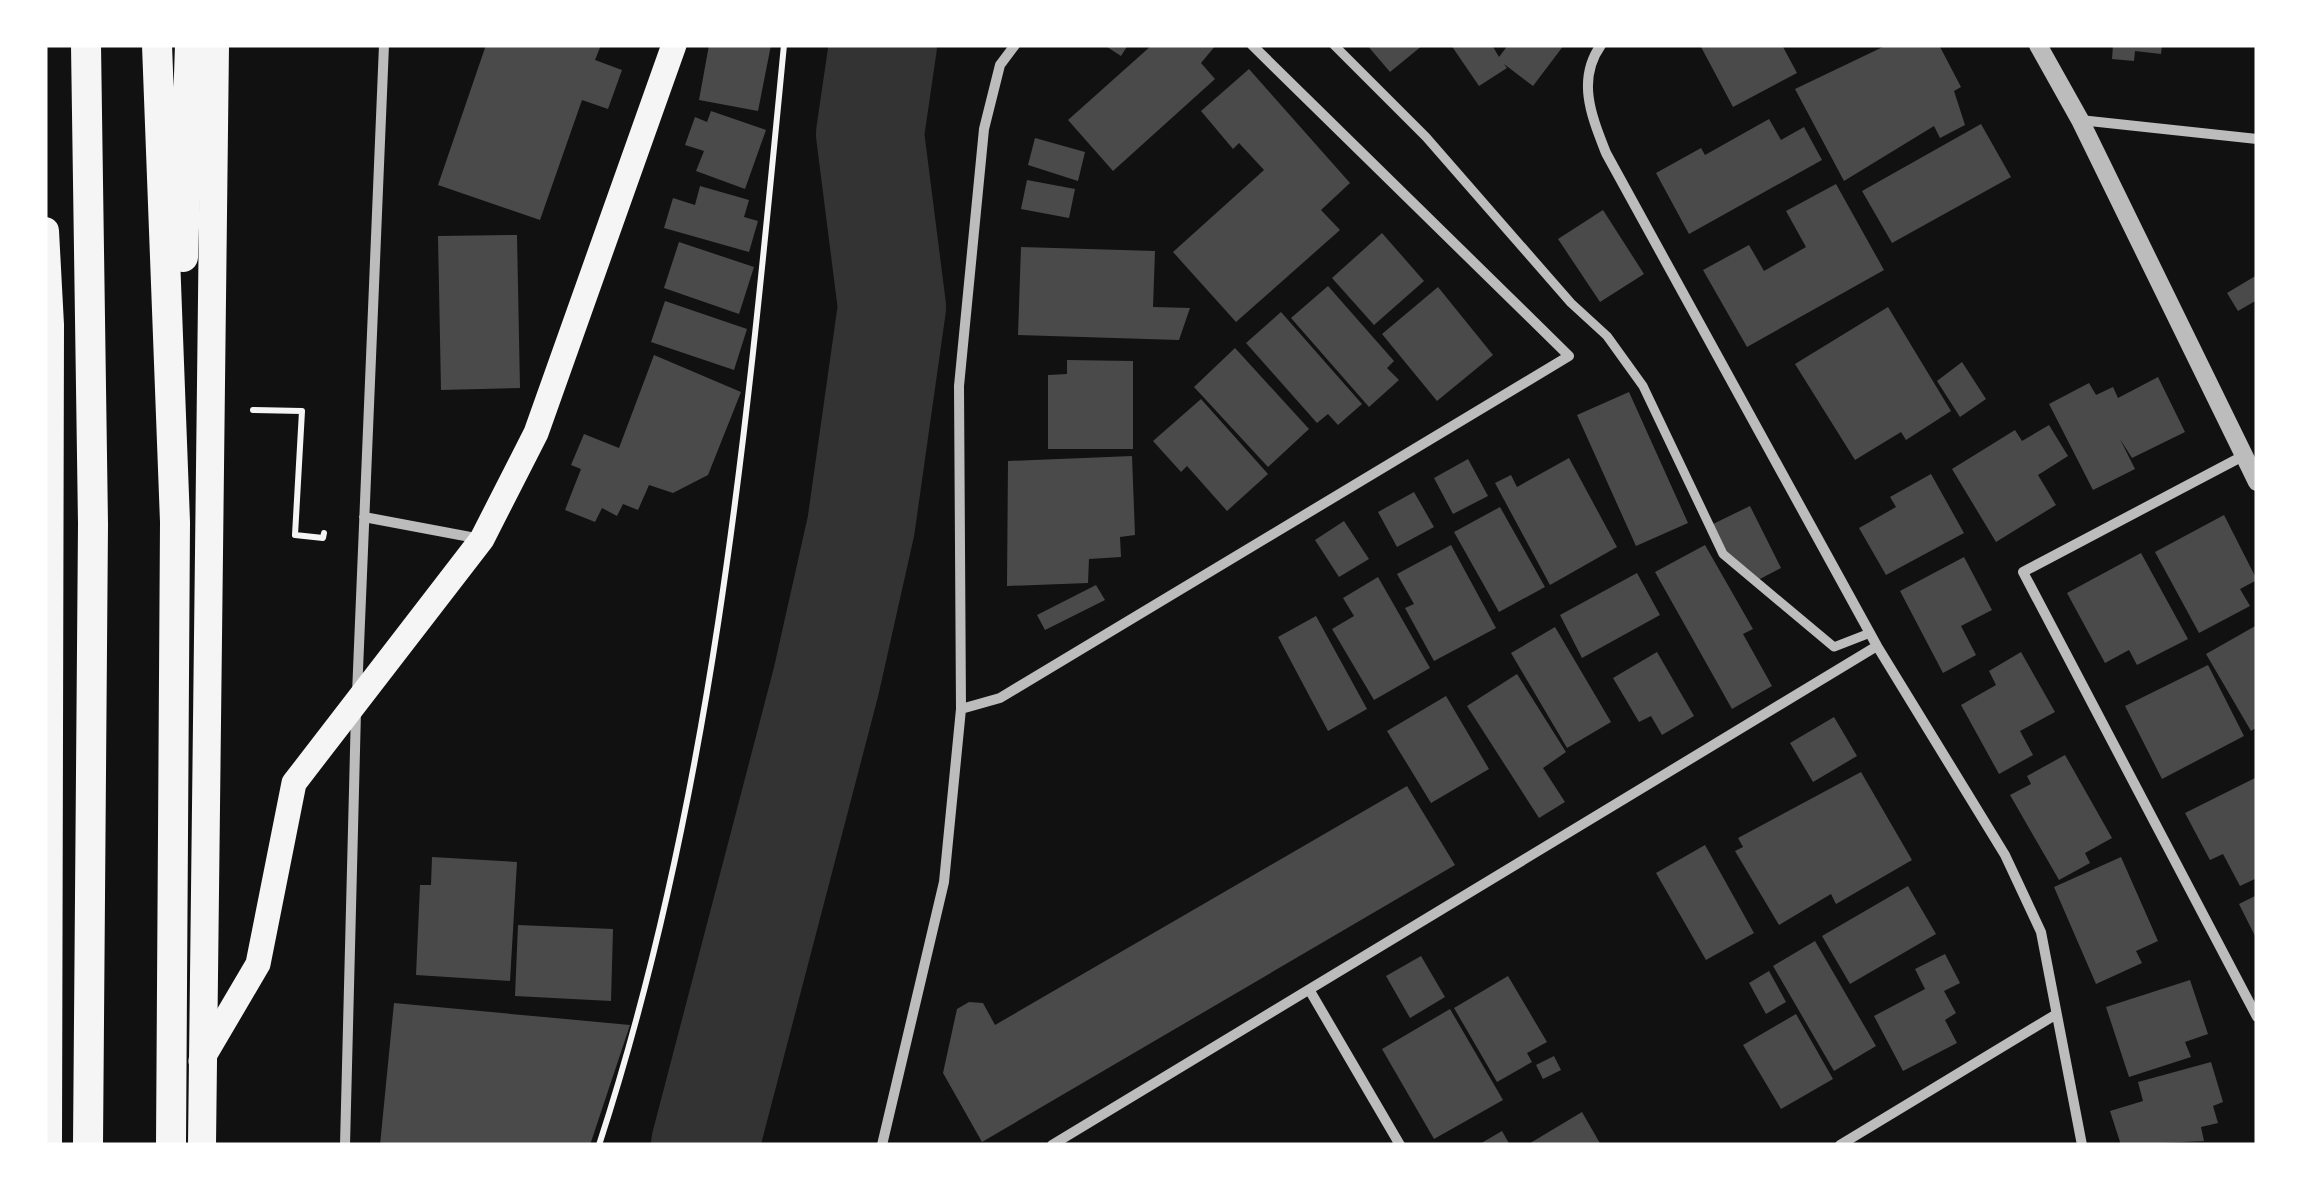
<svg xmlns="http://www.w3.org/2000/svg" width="2302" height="1190" font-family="'DM Sans',sans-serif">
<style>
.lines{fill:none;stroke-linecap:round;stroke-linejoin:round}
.river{stroke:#333;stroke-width:108}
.building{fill:#4a4a4a}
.path{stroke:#f5f5f5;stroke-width:6}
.pedestrian{stroke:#bcbcbc;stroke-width:9}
.minor{stroke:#bcbcbc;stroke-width:10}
.tertiary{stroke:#bcbcbc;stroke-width:18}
.primary{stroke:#f5f5f5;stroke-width:25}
.trunk{stroke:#f5f5f5;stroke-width:28}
.motorway{stroke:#f5f5f5;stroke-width:30}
</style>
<rect width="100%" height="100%" fill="#111"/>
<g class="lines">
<path class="river" d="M705,1145L826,682L861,526L892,307L870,134L883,45"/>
</g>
<path class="building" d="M486,45H601L595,60L622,70L608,109L582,100L540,220L438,185Z
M709,45H771L758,111L699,100Z
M1104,45H1128L1121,56Z
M1152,45H1216L1201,63L1215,79L1113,171L1068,120Z
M1367,45H1423L1390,72Z
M1451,45H1492L1499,57L1508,45H1564L1533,86L1504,64L1507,68L1479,86Z
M1700,45H1782L1797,73L1733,107Z
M1887,45H1939L1961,87L1954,91L1965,125L1940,138L1934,126L1844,181L1795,89Z
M2113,45H2162L2161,54L2135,51L2134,61L2112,59Z
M1249,69L1350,183L1321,210L1340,230L1236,322L1173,252L1264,170L1239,143L1233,149L1201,111Z
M711,111L766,130L745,189L696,171L704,151L685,145L695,117L707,122Z
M1769,119L1781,140L1804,127L1822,160L1689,234L1656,173L1701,148L1705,155Z
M1981,124L2011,177L1892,243L1862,191Z
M1035,138L1085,152L1078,181L1028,165Z
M1027,180L1075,189L1069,218L1021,209Z
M1836,184L1884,270L1747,347L1703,270L1749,245L1764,271L1806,247L1786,211Z
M700,186L749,200L744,217L758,221L749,252L664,228L673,198L695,205Z
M1603,210L1644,274L1600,302L1558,239Z
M1382,233L1424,281L1374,325L1332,278Z
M517,235L520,388L441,390L438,236Z
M679,242L754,267L739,314L664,288Z
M1021,247L1155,251L1153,307L1190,308L1179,340L1018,335Z
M2257,275V300L2238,311L2227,293Z
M1328,286L1394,361L1387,368L1399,380L1369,407L1291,318Z
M1438,287L1493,355L1437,401L1382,334Z
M665,301L747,329L734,370L651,342Z
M1888,307L1951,411L1906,440L1901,432L1855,460L1795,364Z
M1281,312L1362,404L1338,425L1328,414L1317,423L1246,343Z
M1235,348L1309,429L1268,467L1194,387Z
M654,355L741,392L708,475L673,493L649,485L638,510L623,504L617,516L602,508L595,522L565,510L581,469L571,465L584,434L619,448Z
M1067,360L1133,361V449H1048V375L1067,374Z
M1962,362L1986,399L1960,417L1937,381Z
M2158,377L2185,432L2132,458L2120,439L2135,469L2093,490L2049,404L2089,383L2096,395L2113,387L2118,398Z
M1629,392L1688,523L1636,546L1577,415Z
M1201,399L1268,474L1227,511L1187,466L1181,472L1153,441Z
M2049,425L2068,456L2038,475L2056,505L1996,542L1952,469L2015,430L2022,441Z
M1132,456L1135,535L1120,537L1121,557L1089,559L1088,583L1007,586L1008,461Z
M1569,458L1617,547L1550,585L1495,483L1511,475L1517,487Z
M1468,459L1488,496L1453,514L1434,478Z
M1931,474L1964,533L1886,575L1859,528L1896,507L1890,497Z
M1414,492L1434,527L1397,547L1378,512Z
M1750,506L1781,568L1756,581L1725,551L1713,524Z
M1500,507L1545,587L1499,612L1454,532Z
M2224,515L2257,580L2240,589L2250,606L2199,633L2155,552Z
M1344,521L1369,559L1339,577L1315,540Z
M1451,545L1496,628L1434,661L1405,608L1414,604L1397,574Z
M1705,545L1753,629L1743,634L1772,686L1732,709L1655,572Z
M2141,553L2188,639L2137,665L2129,650L2105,663L2067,593Z
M1964,557L1992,610L1961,626L1976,655L1943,673L1900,591Z
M1637,573L1660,615L1582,658L1560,615Z
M1378,577L1430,668L1374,700L1332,629L1354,616L1343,598Z
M1096,585L1105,600L1045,630L1037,615Z
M1316,616L1367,709L1328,731L1278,637Z
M2257,625V727L2251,731L2206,654Z
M1555,627L1611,722L1567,748L1511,653Z
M1657,652L1694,716L1662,735L1651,716L1639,722L1613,678Z
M2021,652L2055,712L2020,731L2033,755L1999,774L1961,705L1996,685L1989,671Z
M2208,665L2244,736L2162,779L2125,706Z
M1517,674L1566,752L1543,768L1565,802L1539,818L1467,706Z
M1446,696L1489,769L1431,803L1387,731Z
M1834,717L1857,756L1813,782L1790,743Z
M2065,755L2112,838L2085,853L2090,863L2059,880L2010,795L2031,784L2027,776Z
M1861,772L1912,860L1836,904L1831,894L1779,925L1735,851L1743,847L1738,838Z
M2257,777V878L2240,886L2223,854L2210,860L2185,813Z
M1407,786L1455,865L982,1142L943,1073L957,1009L969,1002L983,1003L995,1025Z
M1705,845L1754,933L1706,960L1656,873Z
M432,857L517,862L510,981L416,975L420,885H431Z
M2121,857L2158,941L2136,951L2142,963L2096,984L2054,887Z
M1908,886L1936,934L1850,984L1822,936Z
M2257,895V940L2239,904Z
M518,925L613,929L611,1001L515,996Z
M1815,941L1876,1046L1834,1071L1773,966Z
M1945,954L1960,983L1944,991L1956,1013L1945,1020L1957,1043L1903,1071L1874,1016L1925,989L1915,969Z
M1421,956L1445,997L1410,1018L1386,976Z
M1769,971L1786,1002L1766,1014L1749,983Z
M1508,976L1547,1042L1527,1053L1532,1062L1497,1082L1454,1008Z
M2190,980L2208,1034L2185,1042L2191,1057L2129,1077L2106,1007Z
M394,1003L630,1025L590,1145H380Z
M1450,1009L1503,1100L1434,1139L1382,1049Z
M1796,1014L1833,1079L1781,1109L1743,1045Z
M1554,1056L1561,1070L1543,1079L1536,1065Z
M2211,1062L2223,1102L2213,1106L2218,1123L2201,1127L2204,1141L2121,1145L2110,1111L2143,1101L2138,1082Z
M1582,1112L1601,1145H1527Z
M1502,1131L1510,1145H1478Z"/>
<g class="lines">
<path class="path" d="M253,410L302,411L295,535L323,538L324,533
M599,1145C715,789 748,415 784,45"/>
<path class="pedestrian" d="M1334,45L1426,137L1571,303L1607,336L1643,386L1723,554L1834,647L1870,633"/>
<path class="minor" d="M1601,45C1576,80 1592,117 1606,153L1877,646L2005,855L2041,932L2082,1145
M2080,120L2257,139
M2243,456L2023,572L2257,1017
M364,517L481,539
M357,694L384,45
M961,709L1000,698L1569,356L1252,45
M1310,991L1400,1145
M345,1145L356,711
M882,1145L944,882L961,709L959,386L984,129L1000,65L1015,45
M1052,1145L1877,646
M1840,1145L2055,1015"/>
<path class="tertiary" d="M2038,45L2080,120L2257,482"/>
<path class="primary" d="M201,1061L258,964L294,783L482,539L536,433L674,45"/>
<path class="trunk" d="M45,231L50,325L48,1145
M202,1145L215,45"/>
<path class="motorway" d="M86,45L93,524L88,1145
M157,45L175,522L171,1145
M183,257L190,45"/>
</g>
<rect width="2302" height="1190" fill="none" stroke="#ffffff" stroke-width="95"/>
</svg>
